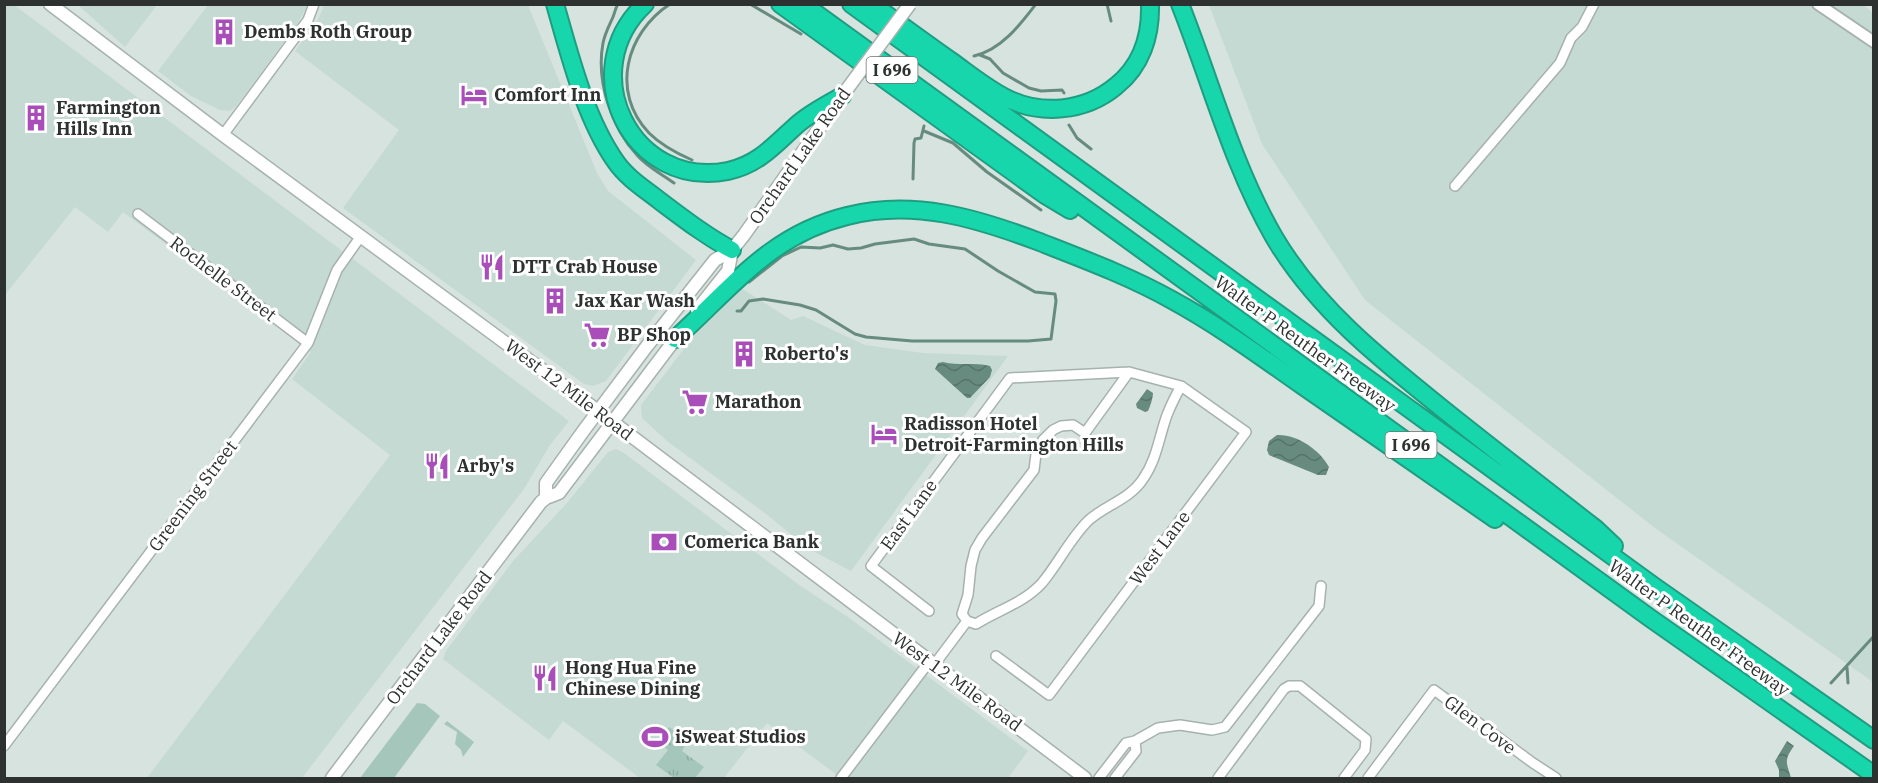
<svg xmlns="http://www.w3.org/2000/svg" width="1878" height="783" font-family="'IBM Plex Serif',serif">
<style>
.built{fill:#c5dad2}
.grass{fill:#a5c7bb}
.park{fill:url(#park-tufts)}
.water{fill:url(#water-waves)}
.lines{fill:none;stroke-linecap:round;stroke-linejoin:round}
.stream{stroke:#678c7f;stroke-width:3}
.minor-casing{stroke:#a6b2ad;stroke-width:12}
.tertiary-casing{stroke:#a6b2ad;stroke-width:14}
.secondary-casing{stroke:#a6b2ad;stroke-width:15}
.motorway-casing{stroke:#1f9d81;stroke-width:20}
.minor{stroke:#fff;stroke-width:9}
.tertiary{stroke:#fff;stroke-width:10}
.secondary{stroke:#fff;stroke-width:12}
.motorway{stroke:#18d6ac;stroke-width:16}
.secondary-bridge-casing{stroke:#a6b2ad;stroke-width:15;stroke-linecap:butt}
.secondary-bridge{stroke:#fff;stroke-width:12}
.labels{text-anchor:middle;stroke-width:6;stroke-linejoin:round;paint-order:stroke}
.shield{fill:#fff;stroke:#6c706e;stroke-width:1.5}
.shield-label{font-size:16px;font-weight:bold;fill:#2d3230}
.poi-label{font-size:18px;font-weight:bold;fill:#2d3230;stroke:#fff;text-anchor:start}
.street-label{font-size:18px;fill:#2d3230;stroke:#fff}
</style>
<defs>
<pattern id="park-tufts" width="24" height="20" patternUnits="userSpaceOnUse" patternTransform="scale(1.5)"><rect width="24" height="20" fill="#a5c7bb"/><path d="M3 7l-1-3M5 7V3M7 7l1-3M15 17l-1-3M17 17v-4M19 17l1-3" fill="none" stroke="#8eaba1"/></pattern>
<pattern id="water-waves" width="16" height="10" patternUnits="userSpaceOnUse" patternTransform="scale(1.5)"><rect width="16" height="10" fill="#678c7f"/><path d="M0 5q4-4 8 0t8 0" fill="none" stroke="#557368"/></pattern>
</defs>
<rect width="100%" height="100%" fill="#d7e3de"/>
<path class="built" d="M13,4L569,421L550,445L524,489L302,778H147L390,455L292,379L311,352L123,212L108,232L75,207L5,295L4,5Z
M1862,4L1873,13V682L1655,528L1365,300L1262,144L1209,5Z
M78,5H157L125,47Z
M208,5H308L297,24L258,77L236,106L230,111L220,110L191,96L158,71Z
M324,5H528L597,173L608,191L696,260L606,381L593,386L584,384L343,208L399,130L295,51L318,20Z
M735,284L791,320L803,316L865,345L923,353L1008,356L851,571L809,549L766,514L667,441L642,418L641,405L716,307Z
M616,449L624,453L802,587L848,617L1028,751L1008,778H841L767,723L724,778H640L563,721L549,740L443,659L446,651L513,561L567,503L608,452Z"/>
<path class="grass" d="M417,703L425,704L440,716L394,778H360Z
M447,721L474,742L463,757L461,750L455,744L457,732L444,724Z"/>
<path class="park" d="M669,727L675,731L683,730L685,732L680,738L686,744L682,751L704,767L695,778H674L656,765L668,750L663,746L668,740L663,735Z"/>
<path class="water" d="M943,362C958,366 974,362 990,366L992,370L990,377L970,398H967L935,369L938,363Z
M1147,389L1153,393C1153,398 1150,407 1148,411L1145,412L1137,408L1136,404Z
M1277,435C1297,434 1320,450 1329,467L1326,475H1318L1269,455L1267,450L1269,441Z
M1787,741L1794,746C1783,761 1787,763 1791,778H1779V770L1775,761Z"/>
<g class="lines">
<path class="stream" d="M618,4C615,9 615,12 613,17C609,26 605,33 603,43C596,81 611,127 637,155C647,167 662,174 674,183
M670,4C626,33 610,92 649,133C661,145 676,153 692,160
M750,4L801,34
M1107,4L1111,21
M980,55L990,59L1003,73L1029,88L1041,91L1062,90L1064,93
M974,56C1001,50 1020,25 1036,4
M1069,125L1077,138L1091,149
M924,131L953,143L987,172L1041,210
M913,179L914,143L915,139L921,138L924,126
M737,311H741L749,301L763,299L800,305L816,310L855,334L866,337L912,341H1028L1051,339L1056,301L1055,294L1035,292L998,271L965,249L929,244L914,239L875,244L861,248L848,249L833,245L820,248L801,247L782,256L749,282
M1847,667L1848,683
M1831,683L1874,636"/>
<g class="minor-casing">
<path id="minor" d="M223,135L308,20L314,4
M1455,186L1560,63L1571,38L1582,27L1594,4
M138,214L308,343
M929,611L871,566L1010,378L1129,372L1181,386L1246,432L1049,695L996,656
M967,621L976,624C998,610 1024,603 1042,583C1058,564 1071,537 1089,520C1106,505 1130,499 1143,479C1157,459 1159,437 1167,415C1171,405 1176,395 1181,386
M967,621L962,614L968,595L971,566L975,550L982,538L1034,470L1036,454L1043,440L1053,430L1061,426L1073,425L1085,433L1129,372
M934,665L967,621
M4,746L308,343L337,270L361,236
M841,778L929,662
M1099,778L1126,743L1135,741L1158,728L1180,725L1212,730L1225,727L1319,606L1321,586
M1115,778L1136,751L1135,741
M1218,778L1284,689L1289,686H1300L1366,739L1365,750L1344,778
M1368,778L1434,690L1533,763L1556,778"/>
</g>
<g class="tertiary-casing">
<path id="tertiary" d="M1818,4L1874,42"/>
</g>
<g class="secondary-casing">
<path id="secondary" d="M50,4L223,135L598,411L1085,778
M697,310L728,271L732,250
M546,498V483L584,430L647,346L715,260L732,250L744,235L840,99
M332,778L541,502L546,498L559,493L679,334"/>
</g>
<g class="motorway-casing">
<path id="motorway" d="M555,4C570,56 585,118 616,162C627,178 645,189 660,201C684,219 706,236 732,250
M645,4C573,71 632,190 728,171C760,164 776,143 799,123C812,112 828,104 842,96
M780,4L1045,195L1070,210
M803,4L1650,618L1874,775
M851,4L1655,587L1874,740
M872,4C898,23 924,42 951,61C968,73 985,87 1004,97C1040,116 1085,112 1116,86C1141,66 1151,36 1150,4
M1180,4C1211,82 1232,164 1274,237C1317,310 1384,362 1449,414C1498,453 1547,491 1596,529L1614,546
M675,339C731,289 769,235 847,216C913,199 976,218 1037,241C1083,259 1129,276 1172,300C1218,325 1260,356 1303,386C1367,430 1431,475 1495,519"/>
</g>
<use href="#minor" class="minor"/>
<use href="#tertiary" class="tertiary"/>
<use href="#secondary" class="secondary"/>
<use href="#motorway" class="motorway"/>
<g class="secondary-bridge-casing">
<path id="secondary-bridge" d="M842,96L910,4"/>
</g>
<use href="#secondary-bridge" class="secondary-bridge"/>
</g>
<defs>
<g id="building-bare" transform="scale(2.07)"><path d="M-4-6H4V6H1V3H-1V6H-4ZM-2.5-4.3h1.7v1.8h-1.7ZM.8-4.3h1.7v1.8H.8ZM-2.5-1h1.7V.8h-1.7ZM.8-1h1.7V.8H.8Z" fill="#a94eb9" stroke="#fff" stroke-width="2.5" paint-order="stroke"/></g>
<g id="hotel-bare" transform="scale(2.07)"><path d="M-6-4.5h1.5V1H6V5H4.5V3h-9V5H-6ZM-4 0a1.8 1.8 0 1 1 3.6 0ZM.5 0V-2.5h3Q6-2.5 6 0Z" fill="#a94eb9" stroke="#fff" stroke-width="2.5" paint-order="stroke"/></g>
<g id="restaurant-bare" transform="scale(2.07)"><path d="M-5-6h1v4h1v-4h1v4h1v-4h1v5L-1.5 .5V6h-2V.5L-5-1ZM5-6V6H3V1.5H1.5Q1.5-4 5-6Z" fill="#a94eb9" stroke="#fff" stroke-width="2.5" paint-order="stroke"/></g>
<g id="supermarket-bare" transform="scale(2.07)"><path d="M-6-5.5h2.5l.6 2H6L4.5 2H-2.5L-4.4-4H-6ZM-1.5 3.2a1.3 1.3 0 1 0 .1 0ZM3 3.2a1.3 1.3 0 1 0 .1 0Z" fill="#a94eb9" stroke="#fff" stroke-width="2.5" paint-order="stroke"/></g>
<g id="bank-bare" transform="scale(2.07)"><path d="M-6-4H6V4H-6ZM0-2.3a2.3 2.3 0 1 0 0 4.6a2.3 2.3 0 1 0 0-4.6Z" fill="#a94eb9" stroke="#fff" stroke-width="2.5" paint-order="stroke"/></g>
<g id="stadium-bare" transform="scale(2.07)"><path d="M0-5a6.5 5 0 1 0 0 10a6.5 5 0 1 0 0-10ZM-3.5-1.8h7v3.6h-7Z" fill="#a94eb9" stroke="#fff" stroke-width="2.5" paint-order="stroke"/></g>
</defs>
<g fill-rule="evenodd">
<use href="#building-bare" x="224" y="32"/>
<use href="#hotel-bare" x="474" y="95"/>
<use href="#building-bare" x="36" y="118"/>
<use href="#restaurant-bare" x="492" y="267"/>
<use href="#building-bare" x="555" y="301"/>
<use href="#supermarket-bare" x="597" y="335"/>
<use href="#building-bare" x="744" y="354"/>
<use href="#supermarket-bare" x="695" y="402"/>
<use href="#hotel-bare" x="884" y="434"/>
<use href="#restaurant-bare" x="437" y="466"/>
<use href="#bank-bare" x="664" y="542"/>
<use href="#restaurant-bare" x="545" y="678"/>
<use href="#stadium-bare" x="655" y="737"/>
</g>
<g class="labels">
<g class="shield">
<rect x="866.5" y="57" width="51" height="26" rx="4.5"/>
<rect x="1385.5" y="432" width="51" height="26" rx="4.5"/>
</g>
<g class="shield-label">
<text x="892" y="76">I 696</text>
<text x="1411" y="451">I 696</text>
</g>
<g class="poi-label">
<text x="244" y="38">Dembs Roth Group</text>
<text x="494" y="101">Comfort Inn</text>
<text x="56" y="114">Farmington<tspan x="56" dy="21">Hills Inn</tspan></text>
<text x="512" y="273">DTT Crab House</text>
<text x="575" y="307">Jax Kar Wash</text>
<text x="617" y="341">BP Shop</text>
<text x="764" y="360">Roberto's</text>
<text x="715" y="408">Marathon</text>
<text x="904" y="430">Radisson Hotel<tspan x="904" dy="21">Detroit-Farmington Hills</tspan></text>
<text x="457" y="472">Arby's</text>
<text x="684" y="548">Comerica Bank</text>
<text x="565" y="674">Hong Hua Fine<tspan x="565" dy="21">Chinese Dining</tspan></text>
<text x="675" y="743">iSweat Studios</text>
</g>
<g class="street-label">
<text transform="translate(800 156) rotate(-55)" y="6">Orchard Lake Road</text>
<text transform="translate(223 279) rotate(37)" y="6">Rochelle Street</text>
<text transform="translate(1305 344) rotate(36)" y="6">Walter P Reuther Freeway</text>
<text transform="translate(569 390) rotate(37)" y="6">West 12 Mile Road</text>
<text transform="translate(193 496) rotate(-53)" y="6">Greening Street</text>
<text transform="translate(909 515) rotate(-54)" y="6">East Lane</text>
<text transform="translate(1160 548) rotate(-53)" y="6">West Lane</text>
<text transform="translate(1699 628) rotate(36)" y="6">Walter P Reuther Freeway</text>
<text transform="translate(439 638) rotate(-53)" y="6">Orchard Lake Road</text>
<text transform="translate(957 682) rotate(36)" y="6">West 12 Mile Road</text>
<text transform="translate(1480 725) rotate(37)" y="6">Glen Cove</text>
</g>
</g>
<rect width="1878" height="783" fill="none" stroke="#2d3230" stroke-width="12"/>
</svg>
